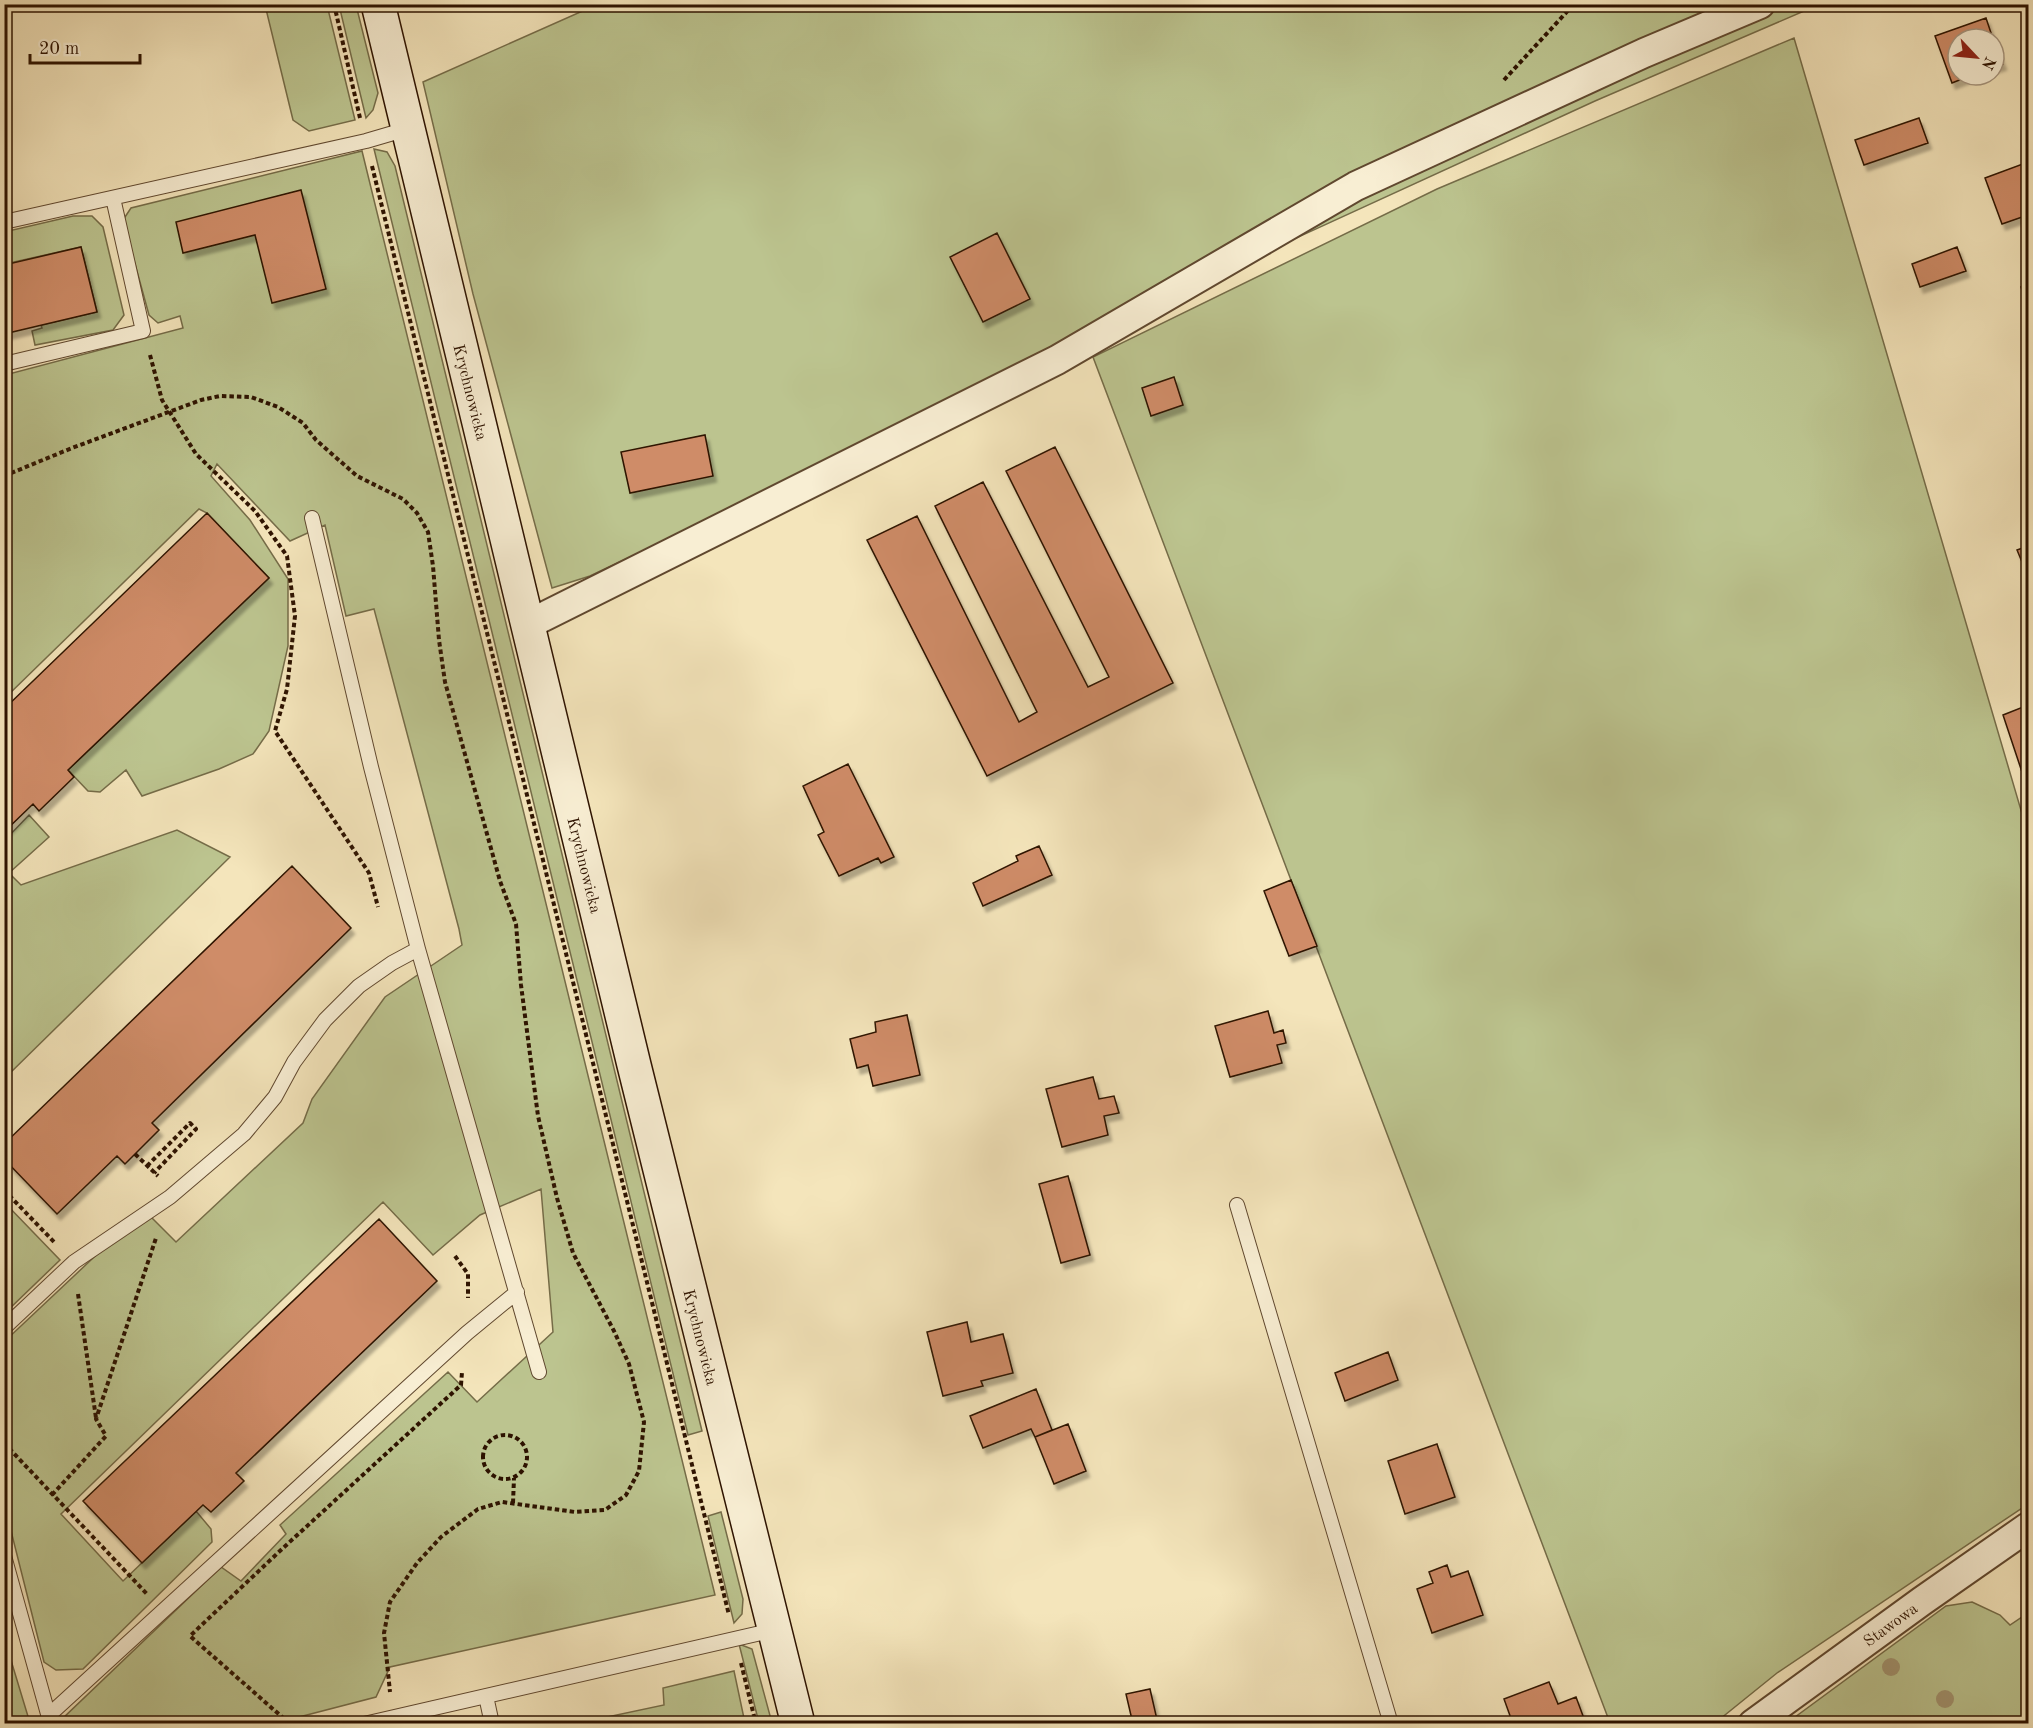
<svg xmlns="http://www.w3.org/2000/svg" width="2033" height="1728" font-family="'Old Standard TT',serif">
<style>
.green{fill:#bcc48f;stroke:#756c48;stroke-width:1.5}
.building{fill:#cf8c67;stroke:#2e1300;stroke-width:1.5;filter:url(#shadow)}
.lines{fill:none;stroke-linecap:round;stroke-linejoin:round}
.lane-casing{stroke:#60482f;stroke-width:16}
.street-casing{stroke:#60482f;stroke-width:32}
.secondary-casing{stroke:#2e1300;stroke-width:36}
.path{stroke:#2e1300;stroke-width:4;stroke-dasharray:4.5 3;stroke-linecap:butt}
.lane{stroke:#f8eed3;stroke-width:14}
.street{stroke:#f8eed3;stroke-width:28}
.secondary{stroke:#f8eed3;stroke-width:33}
.tree{fill:#a39470}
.labels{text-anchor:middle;stroke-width:6;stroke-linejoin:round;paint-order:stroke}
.street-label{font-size:16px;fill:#2e1300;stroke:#f8eed3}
</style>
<defs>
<filter id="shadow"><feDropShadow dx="3.5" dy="6" stdDeviation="1.5" flood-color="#0004"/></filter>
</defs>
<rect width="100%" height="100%" fill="#f4e5bb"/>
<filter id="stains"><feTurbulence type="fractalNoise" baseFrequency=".00333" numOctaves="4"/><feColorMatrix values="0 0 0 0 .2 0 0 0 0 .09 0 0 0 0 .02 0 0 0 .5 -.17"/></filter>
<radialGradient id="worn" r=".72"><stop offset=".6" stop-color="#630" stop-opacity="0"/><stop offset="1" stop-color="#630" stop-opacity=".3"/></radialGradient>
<path class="green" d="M265,5H327L355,120L309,131L293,120Z
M339,5H356L378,93L373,110L366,118Z
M596,5H1818L1595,101L1089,333L681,533L590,576L552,588L473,294L423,82Z
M1794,38L2028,834V1504L1777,1673L1715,1723H1610L1093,357L1437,189Z
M374,149L387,152L395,166L702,1431L688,1435Z
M362,151L715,1595L390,1667L376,1697L276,1723H61L60,1721L221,1567L241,1581L286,1534L280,1525L448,1372L477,1402L553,1332L541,1189L480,1215L433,1255L383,1202L61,1514L123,1581L196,1511L211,1529L212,1542L83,1669L56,1670L44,1662L5,1507V1341L144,1210L176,1242L303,1123L312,1099L385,997L462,945L459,929L374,609L346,616L325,525L290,541L217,464L211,476L250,520L288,579V646L269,731L253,754L219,769L142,796L126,770L100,792L88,791L68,770L269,578L207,513L199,509L5,698V375L183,328L180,316L158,323L149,315L123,220L131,208Z
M73,216H92L103,227L124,315L113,330L35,345L32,331L42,328L41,325L97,312L81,247L5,264L4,232Z
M29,815L49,837L9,873L21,885L177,830L230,857L5,1078V840Z
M5,1203L60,1260L5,1313Z
M721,1512L743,1599L742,1614L734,1623L708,1516Z
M1972,1602L2000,1615L2010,1625L2028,1613V1723H1787L1946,1606Z
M739,1644L752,1649L772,1723H759Z
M4,1653L10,1657L30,1723H5Z
M734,1671L745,1723H579L664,1705L663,1688Z"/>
<path class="building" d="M1986,18L1993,39H1958V75H1972L1952,83L1935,36Z
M1994,41L2003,64L1994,67Z
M1919,118L1928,143L1864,165L1855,140Z
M2028,162V215L2002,224L1985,178Z
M301,190L326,289L272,303L255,235L183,253L176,222Z
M997,233L1030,299L983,322L950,257Z
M81,247L97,312L4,334V265Z
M1957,247L1966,271L1920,287L1912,264Z
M2028,284V307L2021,287Z
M1174,377L1183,405L1151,416L1142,388Z
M705,435L713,476L630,493L621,452Z
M1055,447L1173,683L987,776L867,540L917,516L1019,722L1037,712L935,506L983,482L1088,687L1109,677L1006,471Z
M207,513L269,578L68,770L74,777L39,811L33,804L4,832V709Z
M2028,546V573L2027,574L2017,550Z
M2028,705V770L2022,772L2003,715Z
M848,764L894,857L881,863L878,858L839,876L818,835L824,832L803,786Z
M2028,770V789L2022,772Z
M1039,846L1052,875L983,906L973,883L1018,861L1016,856Z
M292,866L351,928L152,1123L159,1130L125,1164L117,1156L57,1214L4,1159V1144Z
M1291,880L1317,946L1289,956L1264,891Z
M1268,1011L1274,1033L1283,1030L1286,1043L1277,1045L1282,1063L1230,1077L1215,1026Z
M907,1015L920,1075L873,1086L868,1065L857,1068L850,1039L876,1032L875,1022Z
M1093,1077L1099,1099L1114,1096L1119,1113L1104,1116L1108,1135L1062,1147L1046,1089Z
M1068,1176L1090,1255L1061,1263L1039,1184Z
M379,1219L437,1281L236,1473L244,1481L211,1512L203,1505L142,1563L83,1501Z
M967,1322L971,1342L1003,1334L1013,1373L981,1381L983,1386L943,1396L927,1332Z
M1388,1352L1398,1380L1345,1401L1335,1373Z
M1036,1389L1052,1430L1035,1437L1031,1429L983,1448L970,1416Z
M1068,1424L1086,1471L1054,1484L1035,1437Z
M1437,1444L1455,1497L1405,1514L1388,1461Z
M1447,1565L1451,1577L1468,1571L1483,1615L1432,1633L1417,1589L1433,1583L1429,1572Z
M1549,1682L1558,1704L1576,1697L1586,1724H1513L1504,1699Z
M1150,1689L1158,1724H1133L1126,1694Z"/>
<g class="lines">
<g class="lane-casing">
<path id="lane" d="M4,222L366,141L407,129
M4,364L143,331L113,198
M418,949L539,1372
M1237,1205L1391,1724
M4,1328L74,1262L170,1197L244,1134L275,1097L294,1062L325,1020L359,986L392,963L418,949L371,767L312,518
M4,1556L50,1721
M486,1696L492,1724
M48,1716L467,1333L517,1292
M364,1724L774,1630"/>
</g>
<g class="street-casing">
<path id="street" d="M527,625L1057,360L1356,186L1644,53L1760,4
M1753,1724L1922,1601L2028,1527"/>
</g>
<g class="secondary-casing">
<path id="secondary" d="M378,4L634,1065L798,1724"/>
</g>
<path class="path" d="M334,4L360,118
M1504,80L1574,4
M372,166L729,1615
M150,355L162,400L196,454L255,511L287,556L295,616L287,689L275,731L369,873L378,907
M4,476L72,448L201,400L220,396L251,397L278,407L303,423L316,440L357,476L403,499L417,513L428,532L433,566L439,640L445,682L500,881L516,924L521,985L538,1116L557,1198L573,1253L614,1331L629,1364L644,1422L639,1471L626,1495L605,1510L575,1512L502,1502L478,1509L441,1537L417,1563L390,1602L384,1633L390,1692
M135,1154L158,1176
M147,1166L190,1123L196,1129L154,1173
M4,1190L56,1244
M455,1256L468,1274V1298
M78,1294L96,1418
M483 1457a22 22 0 1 1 44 0a22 22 0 1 1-44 0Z
M4,1443L147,1594
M52,1495L106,1436L96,1419L156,1238
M513,1503L514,1478
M741,1663L756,1724
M290,1724L190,1636L282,1549L461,1385L462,1372"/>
<use href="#lane" class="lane"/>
<use href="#street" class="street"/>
<use href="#secondary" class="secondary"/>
</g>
<g class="tree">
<circle cx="1891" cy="1667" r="9"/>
<circle cx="1945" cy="1699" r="9"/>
</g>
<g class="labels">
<g class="street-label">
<text transform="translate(471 392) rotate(76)" y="6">Krychnowicka</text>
<text transform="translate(585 865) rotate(76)" y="6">Krychnowicka</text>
<text transform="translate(701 1337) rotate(76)" y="6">Krychnowicka</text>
<text transform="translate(1890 1624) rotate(-36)" y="6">Stawowa</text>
</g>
</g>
<rect width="2033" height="1728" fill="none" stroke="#f4e5bb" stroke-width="24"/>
<rect x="6" y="6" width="2021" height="1716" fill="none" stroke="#2e1300" stroke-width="3"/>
<rect x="12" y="12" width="2009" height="1704" fill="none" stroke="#2e1300" stroke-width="1.5"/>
<g transform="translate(1976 57) rotate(116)"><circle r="28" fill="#f8eed3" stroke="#a7967f" stroke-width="1.5"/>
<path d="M0-4.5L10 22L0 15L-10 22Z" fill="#8f2418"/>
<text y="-9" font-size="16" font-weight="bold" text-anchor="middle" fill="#2e1300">N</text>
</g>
<path d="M30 54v9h110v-9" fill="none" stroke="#2e1300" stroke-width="3"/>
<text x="39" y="54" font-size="18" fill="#2e1300" stroke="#f8eed3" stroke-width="4.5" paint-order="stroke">20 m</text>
<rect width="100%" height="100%" filter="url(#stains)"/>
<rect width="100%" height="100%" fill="url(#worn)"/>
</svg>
